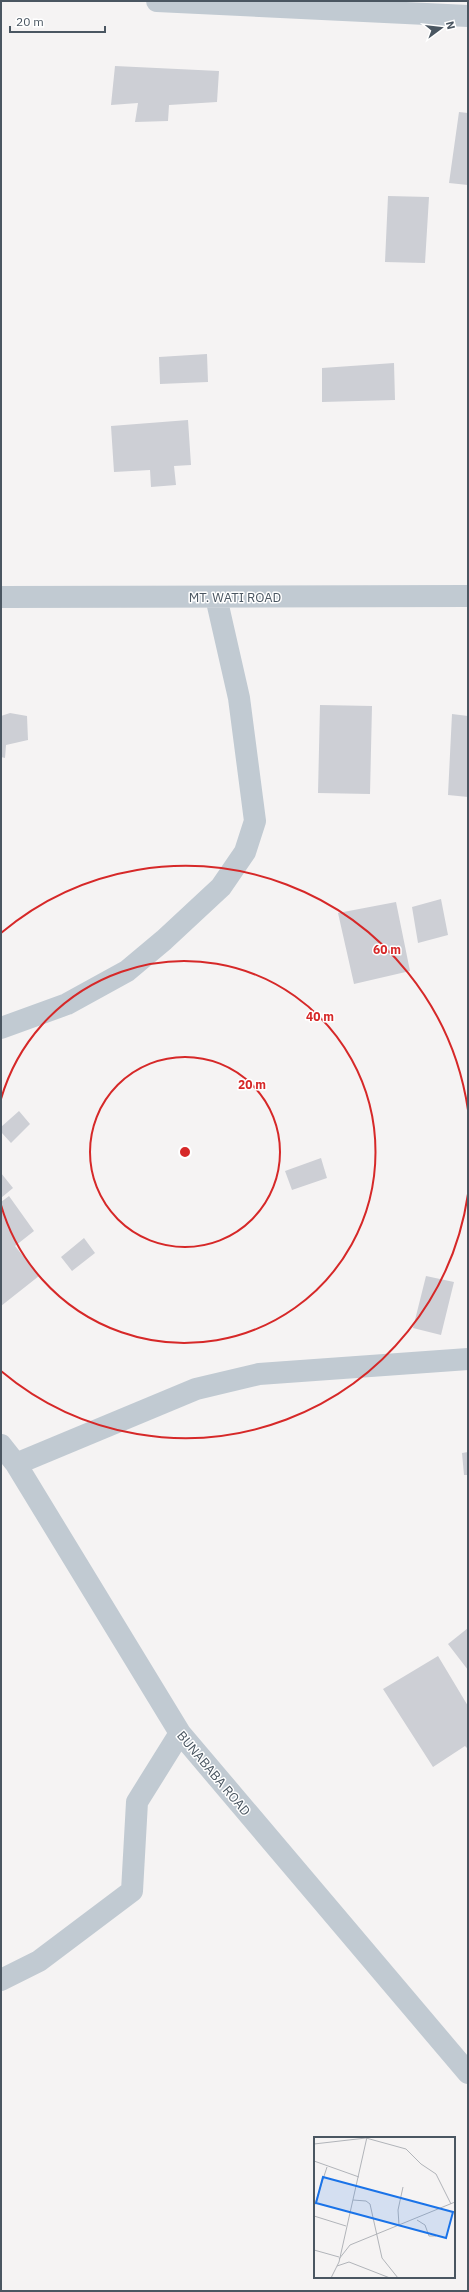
<svg xmlns="http://www.w3.org/2000/svg" width="469" height="2292" font-family="'IBM Plex Sans',sans-serif">
<style>
.building{fill:#cdcfd5}
.lines{fill:none;stroke-linecap:round;stroke-linejoin:round}
.minor{stroke:#c1cad2;stroke-width:22}
.ring{fill:none;stroke:#d62828;stroke-width:2}
.labels{text-anchor:middle;stroke-width:3;stroke-linejoin:round;paint-order:stroke}
.street-label{font-size:13px;fill:#4a5661;stroke:#fff}
.inset-road{fill:none;stroke:#b1b4b9;stroke-width:1}
.view{fill:#1a73e8;fill-opacity:0.15;stroke:#1a73e8;stroke-width:2}
.inset-edge{fill:none;stroke:#4a5661;stroke-width:2}
.centre{fill:#d62828;stroke:#fff;stroke-width:2}
.ring-label{font-size:12px;text-anchor:middle;font-weight:bold;fill:#d62828;stroke:#fff;stroke-width:3;stroke-linejoin:round;paint-order:stroke}
</style>
<rect width="100%" height="100%" fill="#f5f3f3"/>
<path class="building" d="M115,66L219,71L217,102L169,105L168,121L135,122L138,103L111,105Z
M459,112L468,113V185L449,183Z
M388,196L429,197L425,263L385,262Z
M207,354L208,382L160,384L159,357Z
M394,363L395,400L322,402V368Z
M188,420L191,465L174,466L176,485L151,487L150,470L114,472L111,426Z
M320,705L372,706L370,794L318,793Z
M10,713L27,716L28,740L6,745L5,758L1,757V716Z
M452,714L468,716V797L448,795Z
M441,899L448,935L418,943L412,907Z
M396,902L410,971L354,984L338,913Z
M19,1111L30,1124L11,1143L1,1132V1127Z
M321,1158L327,1178L292,1190L285,1171Z
M1,1173L13,1188L1,1198Z
M9,1196L34,1231L15,1246L39,1276L1,1306V1202Z
M84,1238L95,1253L72,1271L61,1257Z
M426,1276L454,1282L441,1335L413,1328Z
M468,1452V1475H464L462,1453Z
M468,1628V1670L448,1644Z
M438,1656L468,1706V1749L465,1746L433,1767L383,1689Z"/>
<g class="lines">
<path class="minor" d="M157,1L468,16
M1,597L468,596
M1,1028L67,1004L127,971L164,940L221,887L245,852L255,821L239,698L216,597
M1,1445L16,1464L180,1733L468,2073
M16,1464L196,1389L259,1374L468,1359
M1,1980L39,1961L132,1891L137,1802L180,1733"/>
</g>
<g class="ring">
<circle cx="185" cy="1152" r="95"/>
<path d="M1 1099A191 191 0 1 1 1 1205"/>
<path d="M468 1194A286 286 0 0 1 1 1371M1 933A286 286 0 0 1 468 1110"/>
</g>
<g class="labels">
<g class="street-label">
<text x="235" y="602">MT. WATI ROAD</text>
<text transform="translate(214 1773) rotate(50)" y="5">BUNABABA ROAD</text>
</g>
</g>
<g transform="translate(314 2137)">
<rect width="141" height="141" fill="#f5f3f3"/>
<path class="inset-road" d="M0,7L52,1L92,12L107,27L122,37L137,67M0,24L45,40M39,63L52,64L56,67L68,121L84,141M0,70L13,30M0,79L32,89M103,83L111,88L115,99H122M85,88L84,73L89,50M0,113L25,120M25,122L36,108L141,65M23,129L35,125L76,141M17,141L25,125L53,0"/>
<path class="view" d="M9,40L139,75L132,101L2,66Z"/>
<rect width="141" height="141" class="inset-edge"/>
</g>
<circle cx="185" cy="1152" r="6" class="centre"/>
<g class="ring-label">
<text x="387" y="954">60 m</text>
<text x="320" y="1021">40 m</text>
<text x="252" y="1089">20 m</text>
</g>
<rect width="469" height="2292" fill="none" stroke="#4a5661" stroke-width="4"/>
<g transform="translate(441 28) rotate(75)" stroke="#ffffff" stroke-width="3" paint-order="stroke">
<path d="M0-3L7 15L0 10L-7 15Z" fill="#4a5661"/>
<text y="-6" font-size="11" font-weight="bold" text-anchor="middle" fill="#4a5661">N</text>
</g>
<path d="M10 26v6h95v-6" fill="none" stroke="#4a5661" stroke-width="2"/>
<text x="16" y="26" font-size="12" fill="#4a5661" stroke="#ffffff" stroke-width="3" paint-order="stroke">20 m</text>
</svg>
